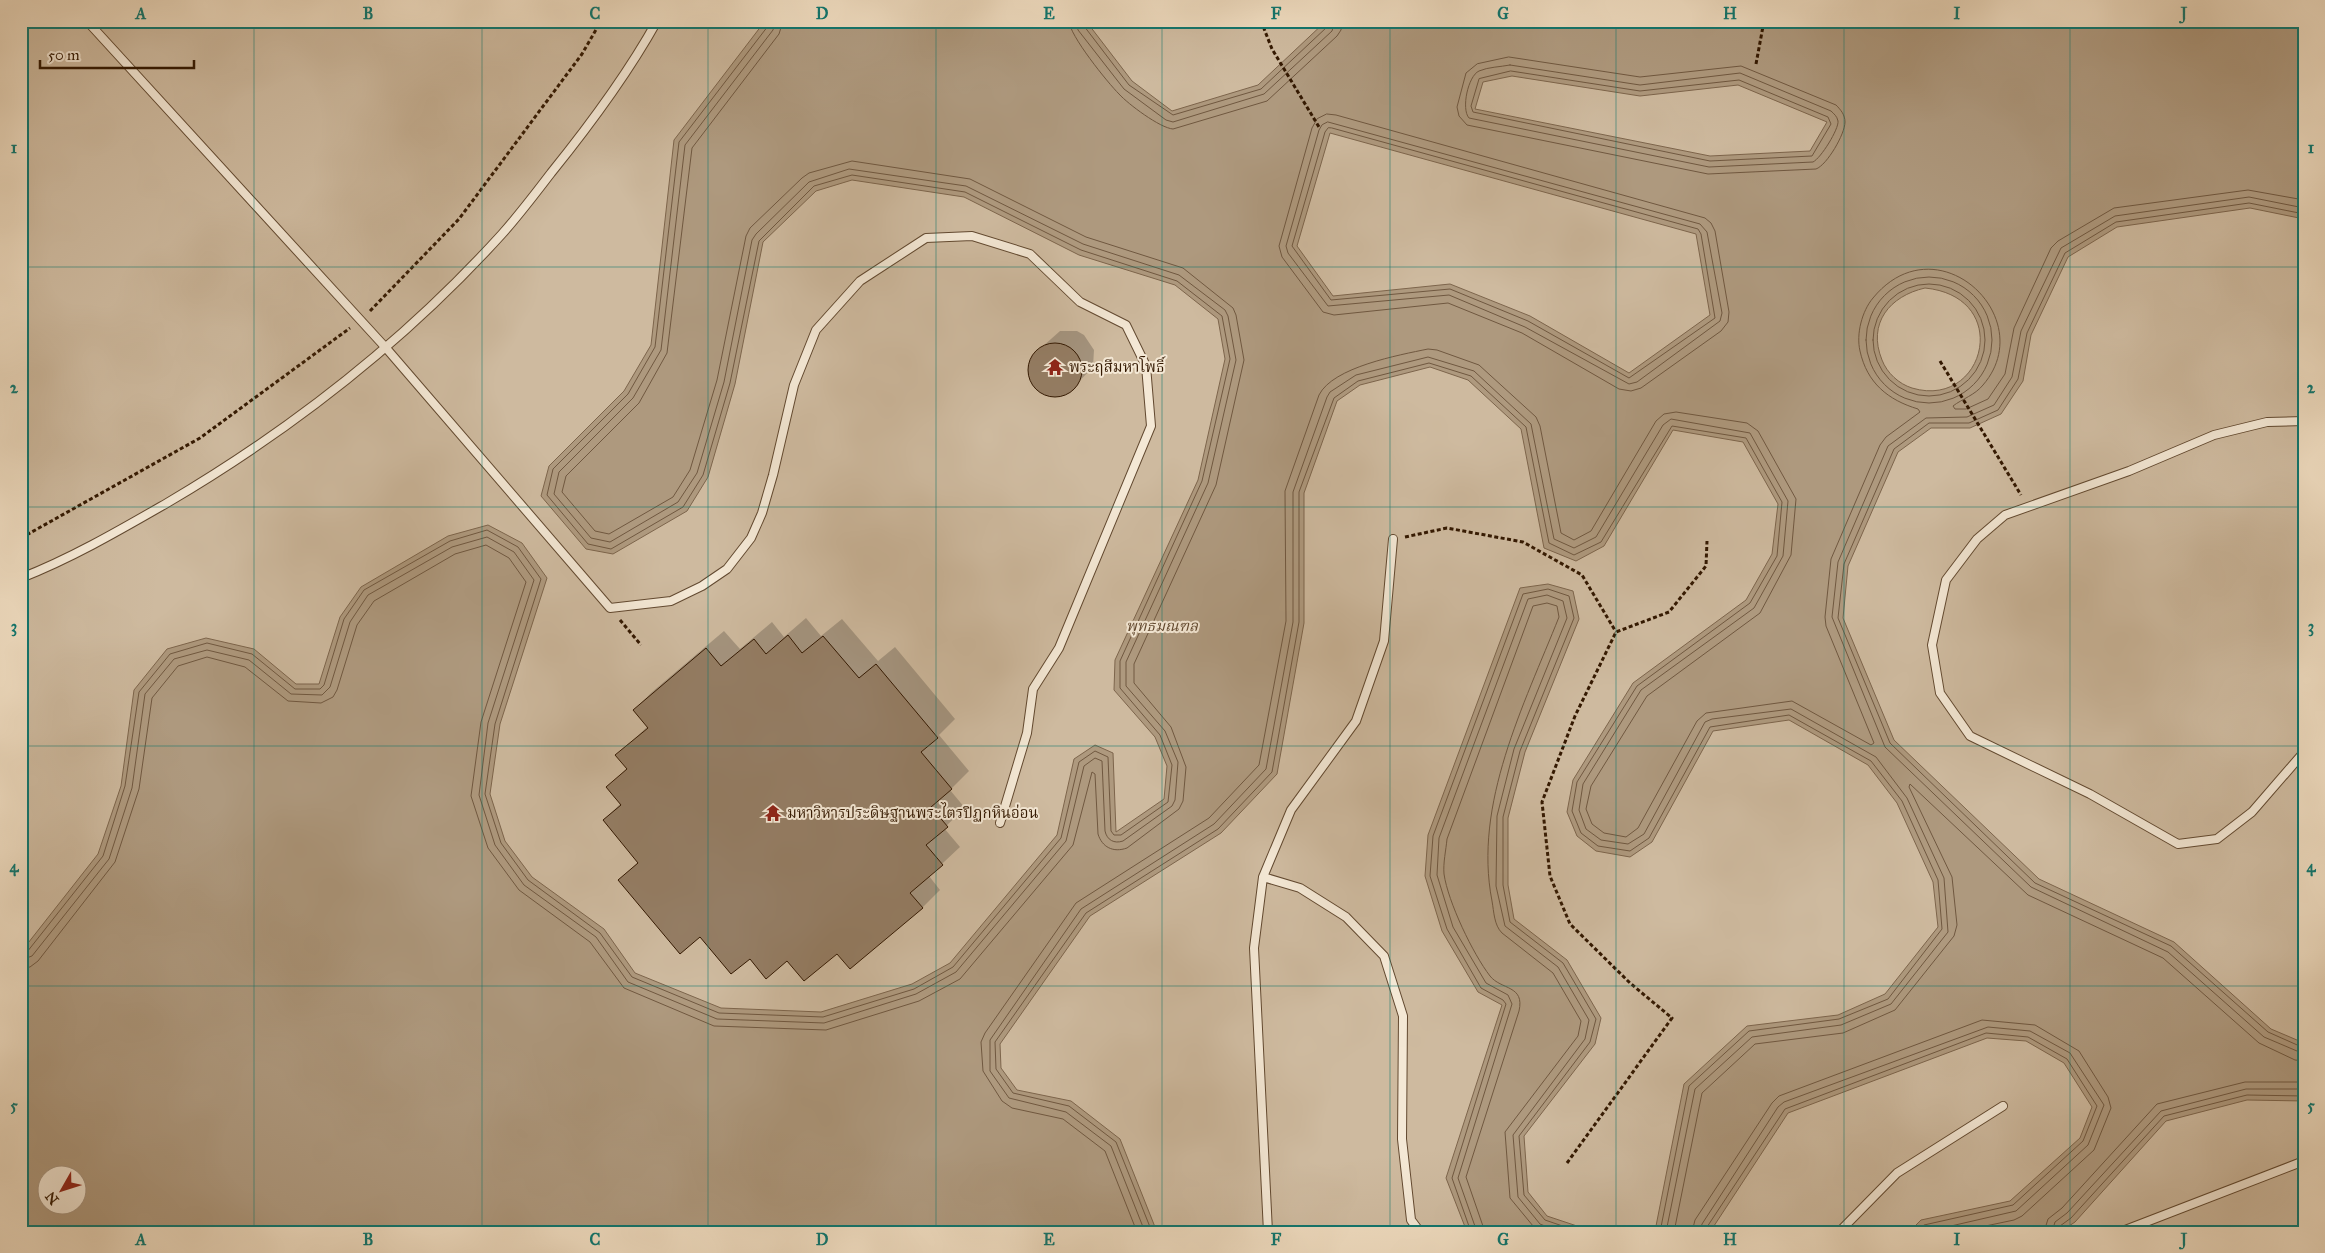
<svg xmlns="http://www.w3.org/2000/svg" width="2325" height="1253" font-family="'IM FELL Great Primer','Noto Serif Thai',serif">
<style>
.green{fill:#ceba9f;stroke:#806950;fill-rule:evenodd}
.water{fill:#ae997e;stroke:#7d654c;fill-rule:evenodd}
.shadow{fill:#0003}
.lines{fill:none;stroke-linecap:round;stroke-linejoin:round}
.shore{stroke:#705840;stroke-width:1}
.building{fill:#947d64;stroke:#331801}
.lane-casing{stroke:#624930;stroke-width:10}
.path{stroke:#331801;stroke-width:3;stroke-dasharray:4 2.5;stroke-linecap:butt}
.lane{stroke:#f4e8d5;stroke-width:8}
.grid{fill:none;stroke:#0f766e;stroke-width:1;stroke-opacity:0.55}
.labels{text-anchor:middle;stroke-width:4;stroke-linejoin:round;paint-order:stroke}
.poi-label{font-size:15px;fill:#331801;stroke:#f4e8d5;text-anchor:start}
.park-label{font-size:15px;font-style:italic;fill:#624930;stroke:#f4e8d5}
.neatline{fill:none;stroke:#0f766e;stroke-width:2}
.grid-label{font-size:16px;text-anchor:middle;font-weight:bold;fill:#0f766e}
</style>
<rect width="100%" height="100%" fill="#eedbbf"/>
<filter id="stains"><feTurbulence type="fractalNoise" baseFrequency=".004" numOctaves="4"/><feColorMatrix values="0 0 0 0 .2 0 0 0 0 .09 0 0 0 0 .02 0 0 0 .5 -.17"/></filter>
<radialGradient id="worn" r=".72"><stop offset=".6" stop-color="#630" stop-opacity="0"/><stop offset="1" stop-color="#630" stop-opacity=".3"/></radialGradient>
<path class="green" d="M21,21H2304V1232H21ZM48,1176H78V1206H48Z"/>
<path class="water" d="M765,21H1086L1132,81L1172,111L1258,85L1326,21H2304V219L2250,208L2117,227L2068,257L2031,335L2023,381L2001,414L1970,428H1931L1898,452L1848,566L1843,618L1894,740L2039,879L2174,942L2271,1029L2304,1043V1101L2247,1100L2166,1121L2075,1222L2060,1232H1909L1921,1220L2010,1201L2080,1138L2092,1107L2064,1063L2026,1041L1987,1038L1788,1113L1710,1232H1648L1656,1226L1684,1084L1747,1026L1838,1015L1885,994L1938,927L1933,882L1897,803L1868,765L1789,720L1713,731L1652,842L1630,857L1596,851L1577,836L1567,812L1573,780L1633,683L1746,600L1772,554L1778,504L1743,442L1673,430L1604,546L1576,561L1544,548L1521,429L1468,380L1430,367L1360,385L1337,401L1304,493V623L1277,774L1221,833L1090,916L1000,1044L1001,1068L1017,1090L1071,1101L1120,1139L1157,1232H21V952L98,854L121,786L134,690L167,649L206,638L254,649L296,684H319L340,617L361,587L448,536L488,525L522,543L547,578L500,724L490,794L505,841L532,877L604,929L635,973L721,1008L821,1012L912,984L950,963L1057,835L1074,759L1095,745L1113,753L1116,832L1164,799L1167,766L1155,737L1114,690L1115,660L1198,480L1225,359L1218,319L1175,285L1079,255L964,197L852,180L816,191L763,242L735,384L708,477L687,511L613,554L586,549L541,496L549,466L624,391L651,345L674,140ZM1512,76L1640,96L1738,85L1827,122L1810,151L1710,156L1475,109L1483,82ZM1330,133L1696,234L1710,315L1629,373L1530,316L1450,284L1333,296L1297,246ZM1925,288C2014,297 1985,410 1912,388C1899,384 1887,373 1882,360C1867,323 1890,296 1925,288ZM48,1176H78V1206H48Z
M1548,584L1573,591L1579,619L1525,752L1508,818V885L1514,919L1567,960L1601,1018L1595,1044L1524,1136L1528,1192L1547,1216L1595,1232H1467L1446,1178L1502,1005L1478,992L1442,931L1425,876L1428,835L1520,588Z"/>
<path class="shadow" d="M1060,331H1077L1084,335L1094,350L1093,367L1067,394L1058,396L1041,393L1030,380L1028,372L1033,355Z
M806,618L821,636L842,619L878,661L895,647L955,719L939,735L969,771L950,790L965,808L944,828L960,847L929,876L940,890L922,908L837,952L787,959L750,957L700,935L620,880L639,861L604,820L621,803L608,787L627,768L617,755L648,726L634,710L652,692L724,631L740,649L772,622L784,637Z"/>
<g class="lines">
<path class="shore" d="M1069,21C1069,35 1108,83 1119,94C1128,104 1160,128 1173,129L1267,101L1337,36L1341,30L1342,21
M1076,21L1078,30L1124,89L1166,120L1173,122L1264,94L1332,31L1335,21
M1083,21L1084,26L1129,85L1173,115L1261,89L1327,27L1329,21
M1509,57L1640,77L1741,66L1836,105C1841,110 1845,115 1845,122C1845,134 1827,165 1816,169L1708,174L1467,125L1459,116L1457,107L1466,73L1477,64Z
M1510,65L1640,85L1740,73L1831,111C1834,114 1837,116 1838,121C1839,129 1821,158 1813,162L1709,167L1469,118C1461,109 1468,76 1479,71C1488,67 1500,67 1510,65Z
M1511,71L1640,91L1739,80L1828,117L1831,124L1812,156L1710,161L1473,112L1471,106L1479,79Z
M1327,114L1336,115L1705,218L1711,223L1715,231L1729,312L1728,322L1721,331L1641,388L1631,391L1619,389L1522,333L1448,303L1334,315L1323,312L1282,257L1279,246L1312,128L1317,119Z
M1328,122L1700,224L1707,232L1722,313L1720,321L1637,382L1629,384L1525,327L1449,295L1328,306L1288,253L1286,246L1319,130L1322,125Z
M1332,128L1698,229L1701,234L1715,318L1629,378L1528,321L1450,289L1331,300L1292,246L1325,132L1328,128Z
M2304,208L2249,197L2115,216L2061,248L2021,331L2012,377L1994,405L1967,417L1926,418L1888,446L1838,562L1832,617L1885,747L2031,887L2168,952L2264,1037L2304,1054
M2304,214L2249,203L2116,222L2065,253L2027,333L2018,379L1998,410L1969,423H1929L1894,449L1844,564L1838,618L1890,743L2035,883L2171,946L2268,1032L2304,1048
M1866 340a63 63 0 1 1 126 0a63 63 0 1 1-126 0Z
M1873 340a56 56 0 1 1 112 0a56 56 0 1 1-112 0Z
M21,954L27,952L103,856L125,786L139,692L170,654L207,643L252,654L295,689H320L324,685L344,619L364,590L450,541L487,530L518,547L541,579L495,724L485,794L501,843L528,880L600,933L632,977L719,1013L823,1017L914,989L953,967L1061,838L1079,762L1095,751L1108,757L1111,831L1114,835H1121L1168,802L1172,765L1160,735L1120,688V661L1202,481L1230,359L1222,316L1177,281L1081,250L965,192L852,175L814,186L759,241L730,383L703,475L683,507L611,549L588,544L547,495L553,469L628,394L655,347L679,142L768,26L769,21
M21,960L32,956L109,859L132,788L145,694L174,659L207,650L249,660L291,694L322,695L330,687L350,622L368,595L452,547L487,537L514,552L534,580L488,723L479,795L495,845L524,885L596,937L628,982L717,1019L824,1023L916,994L956,972L1066,841L1084,766L1095,758L1102,761L1105,831C1107,840 1114,844 1123,841L1172,806L1175,800L1178,762L1165,731L1126,686V662L1208,483L1236,360L1228,316L1225,310L1179,275L1083,244L966,186L849,169L809,182L756,234L752,240L724,382L697,473L678,502L610,542L591,538L554,494L559,472L633,398L661,350L685,145L773,30L775,21
M21,968L30,967L38,961L115,862L139,789L152,698L178,666L207,657L245,667L288,701L321,703L333,697L337,690L357,625L374,601L455,554L486,545L509,558L526,582L481,722L471,796L488,848L519,890L590,942L624,988L714,1026L826,1030L919,1001L960,979L1073,845L1092,772L1095,774L1098,834C1102,847 1113,853 1127,848L1179,809L1183,801L1186,767L1171,727L1134,683V664L1216,485L1244,360L1236,315L1233,308L1183,268L1086,237L970,179L852,161L809,173L802,178L750,228L746,236L717,380L690,470L673,497L609,534L595,531L562,492L566,476L639,403L667,353L692,148L779,34L783,21
M1137,1232L1105,1151L1063,1119L1012,1108L1002,1101L983,1071L981,1042L985,1033L1076,903L1209,818L1259,765L1286,621L1285,491L1319,395C1333,367 1399,355 1428,349L1437,350L1479,365L1536,417L1540,426L1561,533L1574,540L1591,531L1656,421L1664,414L1676,412L1747,423L1758,431L1796,499L1791,555L1760,613L1647,696L1591,786L1586,809L1592,824L1604,833L1626,837L1638,828L1697,721L1706,713L1792,701L1871,745L1874,743L1826,626L1825,617L1831,559L1880,445L1886,437L1920,412L1918,409C1888,400 1867,383 1860,351C1856,334 1862,311 1873,298C1937,220 2041,318 1983,385C1975,395 1962,399 1953,406L1955,409H1966L1988,399L2005,374L2014,328L2051,248L2058,241L2114,208L2248,190L2304,200
M1145,1232L1111,1146L1066,1112L1009,1098L990,1071V1040L1081,909L1214,824L1266,769L1293,622V492L1327,397L1330,392L1356,375L1428,357L1474,371L1531,424L1554,539L1574,548L1596,537L1663,425L1671,419L1750,433L1788,501L1783,556L1754,608L1641,690L1583,784L1579,810L1586,829L1601,840L1628,844L1644,834L1705,722L1712,719L1791,709L1876,757L1907,798L1944,878L1948,932L1891,1004L1841,1025L1752,1037L1695,1089L1666,1232
M1152,1232L1116,1142L1069,1106L1013,1093L996,1069L995,1042L1086,913L1218,829L1272,772L1299,622V492L1334,398L1358,381L1429,363L1471,376L1526,427L1549,543L1574,555L1601,542L1672,426L1746,438L1782,502L1777,556L1750,603L1637,686L1577,782L1572,811L1581,833L1598,846L1630,851L1649,838L1710,727L1789,715L1871,761L1902,801L1938,880L1942,929L1888,999L1839,1019L1749,1031L1689,1086L1661,1227L1657,1232
M1471,1232L1452,1178L1506,1004L1503,1000L1481,988L1447,929L1430,876L1433,836L1523,594L1548,589L1569,596L1574,618L1520,751L1503,817V885L1510,922L1563,963L1596,1019L1590,1042L1519,1136L1524,1195L1545,1220L1580,1232
M1477,1232L1458,1178L1512,1004L1508,995L1486,983L1453,927L1437,875L1439,838L1528,599L1547,595L1563,601L1567,618L1514,749L1497,816L1496,886L1505,926L1558,967L1589,1020L1585,1039L1513,1135L1518,1197L1540,1224L1560,1232
M1485,1232L1466,1177L1519,1011C1525,985 1501,990 1490,976C1473,954 1448,902 1444,874C1443,863 1446,850 1447,839L1533,606L1547,603L1557,606L1559,617C1524,705 1473,804 1492,901C1494,912 1494,925 1502,933L1553,973L1581,1021L1578,1036L1505,1132L1510,1198L1538,1232
M1674,1232L1702,1093L1755,1044L1843,1033L1895,1010L1954,936L1957,925L1952,877L1909,787L1910,784L2028,895L2163,958L2259,1043L2295,1060L2304,1061
M1692,1232L1695,1220L1772,1103L1779,1096L1982,1020L2035,1025L2079,1051L2108,1097L2111,1108L2094,1150L2022,1216L2014,1220L1957,1232
M1700,1232L1702,1224L1778,1107L1784,1102L1988,1027L2030,1031L2070,1053L2104,1105L2088,1145L2016,1211L1925,1232
M1706,1232L1707,1227L1785,1109L1986,1033L2028,1037L2067,1059L2097,1106L2083,1141L2013,1205L1924,1225L1916,1232
M2044,1232L2048,1219L2062,1208L2157,1104L2245,1082H2304
M2052,1232L2055,1222L2067,1213L2161,1111L2246,1089H2304
M2058,1232L2060,1226L2071,1218L2164,1116L2247,1095L2304,1096"/>
</g>
<path class="building" d="M1028 370a27 27 0 1 1 54 0a27 27 0 1 1-54 0Z
M788,635L802,653L823,636L859,678L876,664L938,738L921,752L952,789L931,807L948,827L926,845L943,865L910,893L923,908L850,969L837,954L804,981L787,961L766,979L750,959L731,974L700,937L680,954L618,880L638,863L603,820L621,805L606,787L627,769L615,755L648,728L633,710L706,648L721,666L754,639L766,654Z"/>
<g class="lines">
<g class="lane-casing">
<path id="lane" d="M87,21L386,348L610,608L671,601L702,586L727,569L751,538L762,513L773,475L794,385L816,330L860,281L926,238L972,236L1030,254L1080,302L1126,325L1146,366L1151,426L1059,648L1033,689L1027,733L1000,823
M2304,421L2267,422L2214,435L2129,471L2005,515L1977,539L1946,580L1932,645L1940,693L1970,736L2090,794L2178,844L2217,839L2252,812L2304,752
M21,578C72,558 120,530 167,503C291,430 405,341 502,234C519,215 535,194 551,173C589,126 627,75 657,21
M1263,877L1300,888L1346,917L1384,956L1403,1016L1402,1139L1411,1220L1420,1232
M1268,1232L1254,948L1263,877L1291,810L1356,721L1384,641L1393,539
M1839,1232L1897,1173L2003,1106
M2120,1232L2304,1161"/>
</g>
<path class="path" d="M1261,21L1272,49L1319,127
M1756,64L1764,21
M370,311L459,219L582,54L601,21
M1940,361L2021,495
M1405,537L1447,528L1523,542L1582,575L1616,632
M21,538L200,438L350,328
M620,620L641,645
M1567,1163L1672,1018L1630,983L1570,924L1550,876L1542,802L1575,716L1616,632L1669,612L1706,566L1707,541"/>
<use href="#lane" class="lane"/>
</g>
<path class="grid" d="M254,21V1232M482,21V1232M708,21V1232M936,21V1232M1162,21V1232M1390,21V1232M1616,21V1232M1844,21V1232M2070,21V1232M21,267H2304M21,507H2304M21,746H2304M21,986H2304"/>
<defs>
<g id="temple-bare" transform="scale(1.35)"><path d="M0-6L5-2H3V0L6.5 2.5H4V6H1.5V3h-3V6H-4V2.5H-6.5L-3 0V-2H-5Z" fill="#8f2418" stroke="#f4e8d5" stroke-width="2.5" paint-order="stroke"/></g>
</defs>
<g fill-rule="evenodd">
<use href="#temple-bare" x="1055" y="367"/>
<use href="#temple-bare" x="773" y="813"/>
</g>
<g class="labels">
<g class="poi-label">
<text x="1069" y="372">พระฤสีมหาโพธิ์</text>
<text x="787" y="818">มหาวิหารประดิษฐานพระไตรปิฏกหินอ่อน</text>
</g>
<g class="park-label">
<text x="1162" y="631">พุทธมณฑล</text>
</g>
</g>
<rect width="2325" height="1253" fill="none" stroke="#eedbbf" stroke-width="55"/>
<g transform="translate(62 1190) rotate(231)"><circle r="24" fill="#f4e8d5" stroke="#a79580"/>
<path d="M0-4L9 19L0 12L-9 19Z" fill="#8f2418"/>
<text y="-8" font-size="14" font-weight="bold" text-anchor="middle" fill="#331801">N</text>
</g>
<path d="M40 60v8h154v-8" fill="none" stroke="#331801" stroke-width="2.5"/>
<text x="48" y="60" font-size="15" fill="#331801" stroke="#f4e8d5" stroke-width="4" paint-order="stroke">50 m</text>
<rect x="28" y="28" width="2270" height="1198" class="neatline"/>
<g class="grid-label">
<text x="141" y="19">A</text>
<text x="368" y="19">B</text>
<text x="595" y="19">C</text>
<text x="822" y="19">D</text>
<text x="1049" y="19">E</text>
<text x="1276" y="19">F</text>
<text x="1503" y="19">G</text>
<text x="1730" y="19">H</text>
<text x="1957" y="19">I</text>
<text x="2184" y="19">J</text>
<text x="14" y="153">1</text>
<text x="2311" y="153">1</text>
<text x="14" y="393">2</text>
<text x="2311" y="393">2</text>
<text x="14" y="632">3</text>
<text x="2311" y="632">3</text>
<text x="14" y="872">4</text>
<text x="2311" y="872">4</text>
<text x="14" y="1111">5</text>
<text x="2311" y="1111">5</text>
<text x="141" y="1245">A</text>
<text x="368" y="1245">B</text>
<text x="595" y="1245">C</text>
<text x="822" y="1245">D</text>
<text x="1049" y="1245">E</text>
<text x="1276" y="1245">F</text>
<text x="1503" y="1245">G</text>
<text x="1730" y="1245">H</text>
<text x="1957" y="1245">I</text>
<text x="2184" y="1245">J</text>
</g>
<rect width="100%" height="100%" filter="url(#stains)"/>
<rect width="100%" height="100%" fill="url(#worn)"/>
</svg>
